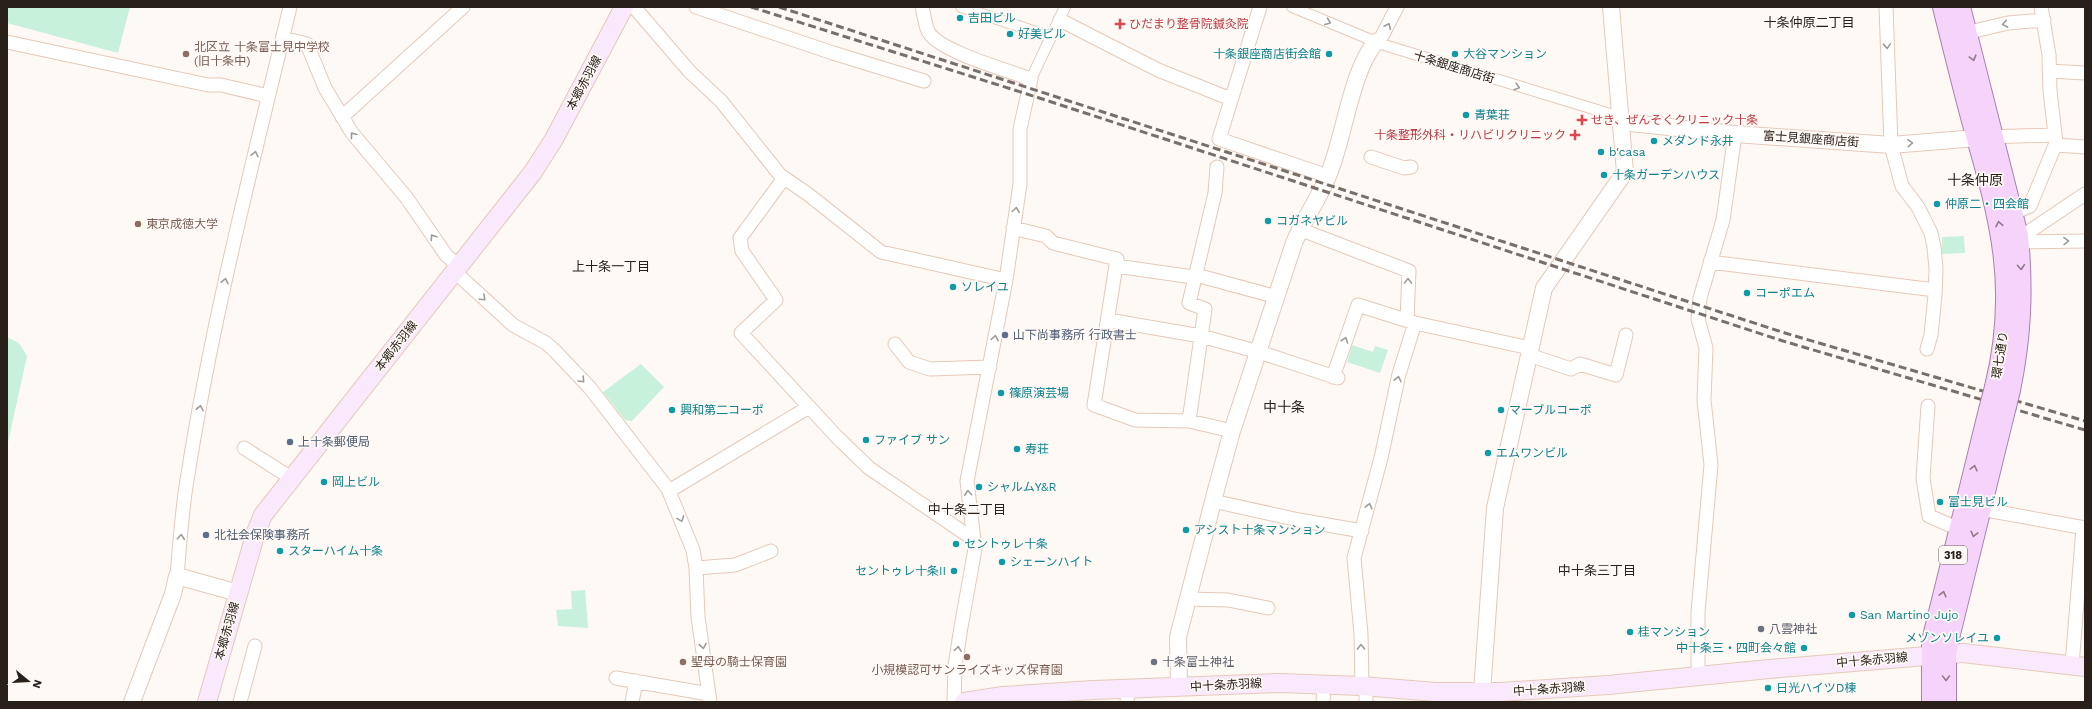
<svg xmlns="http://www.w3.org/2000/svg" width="2092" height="709" font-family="'Work Sans','Noto Sans JP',sans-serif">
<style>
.green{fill:#c7f1da}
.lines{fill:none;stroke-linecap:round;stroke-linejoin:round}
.pedestrian-casing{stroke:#e5c9b8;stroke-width:12}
.minor-casing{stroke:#e5c9b8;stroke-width:15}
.tertiary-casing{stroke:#e5c9b8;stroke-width:18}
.secondary-casing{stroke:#e5c9b8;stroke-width:20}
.primary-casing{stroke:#a981aa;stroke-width:22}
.pedestrian{stroke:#fff;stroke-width:10}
.minor{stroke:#fff;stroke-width:13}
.tertiary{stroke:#fff;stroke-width:16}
.secondary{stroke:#fae9fd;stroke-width:18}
.primary{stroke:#f5d3fa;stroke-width:20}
.rail{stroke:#786f6a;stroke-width:3;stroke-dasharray:8 4;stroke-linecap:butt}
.primary-bridge-casing{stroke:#a981aa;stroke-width:22;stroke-linecap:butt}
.primary-bridge{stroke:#f5d3fa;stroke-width:20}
.oneway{stroke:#9f9b98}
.oneway2{stroke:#907a8a}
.culture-dot{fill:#0f9aa8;stroke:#fff9f5;stroke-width:1.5}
.health-dot{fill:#e0444e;stroke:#fff9f5;stroke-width:1.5}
.education-dot{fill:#8d6e63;stroke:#fff9f5;stroke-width:1.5}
.service-dot{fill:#5c6f8a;stroke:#fff9f5;stroke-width:1.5}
.worship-dot{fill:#6b7280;stroke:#fff9f5;stroke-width:1.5}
.labels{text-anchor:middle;stroke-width:3.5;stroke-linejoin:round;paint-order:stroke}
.shield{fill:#fff9f5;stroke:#6a615c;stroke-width:1}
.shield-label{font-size:11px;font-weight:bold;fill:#2a201a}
.culture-label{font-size:12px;fill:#0d838f;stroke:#fff9f5;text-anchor:start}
.health-label{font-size:12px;fill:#be3a42;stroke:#fff9f5;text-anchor:start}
.education-label{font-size:12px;fill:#785e54;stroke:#fff9f5;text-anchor:start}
.street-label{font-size:12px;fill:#2a201a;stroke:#fff9f5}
.service-label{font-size:12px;fill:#4e5e75;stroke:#fff9f5;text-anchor:start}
.worship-label{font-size:12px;fill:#5b616d;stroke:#fff9f5;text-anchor:start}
.neighbourhood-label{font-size:13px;fill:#2a201a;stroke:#fff9f5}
.quarter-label{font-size:14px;fill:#2a201a;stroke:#fff9f5}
</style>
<rect width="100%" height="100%" fill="#fff9f5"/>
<path class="green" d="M7,7H130L118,53L7,23Z
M1964,236L1965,253L1942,254V237Z
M7,337L19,343L27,356L7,447Z
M1352,345L1373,352L1375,346L1388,350L1380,373L1347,362Z
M641,364L664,387L632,421L625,420L603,392Z
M585,590L588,628L558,626L556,610L572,609L571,591Z"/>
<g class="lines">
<g class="pedestrian-casing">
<path id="pedestrian" d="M961,7L1051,37
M1292,7L1381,44L1620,117
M1031,79L1065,7"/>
</g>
<g class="minor-casing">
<path id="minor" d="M634,7L690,72L721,101L780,175L809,195L881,252L1006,280
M696,7L833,53L924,81
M922,7C924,15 925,24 928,31C937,51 1010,71 1031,79L1020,129V184L1006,280L967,481L975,549L961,627L955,666L954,702
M1260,7L1219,139L1328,176
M1886,7L1891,145L1902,186L1918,207L1931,233L1934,247L1936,269L1935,295L1931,335L1927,349
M1060,20L1158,70L1231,99
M1966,33L2008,23L2044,20
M283,38L307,44L325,88L352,133L406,197L446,255L458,266
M7,42L208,85H221L268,96
M1376,42L1382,36L1397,7
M2049,71L2085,73
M342,117L463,7
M1987,137L2055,135
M2055,145L2085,147
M1371,157L1404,168L1411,167
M784,178L740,238L742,251L776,300L741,333L836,436L869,468L973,539
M2013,213L2030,206L2056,143L2050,91L2049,55L2041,7
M1013,228L1046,236L1053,243L1117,259L1094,405L1135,420L1189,421L1232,431
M1299,229L1409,271L1407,320
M2018,239L2085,194
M2019,242L2085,241
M1710,262L1935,290
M1116,266L1193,277L1200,276L1277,297
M454,271L513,325L546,343L555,351L590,388L668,489L693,550L696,568L698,617L710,702
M1108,320L1201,336L1259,352L1338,378
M895,344L909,362L930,369L990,367
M1529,355L1571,369L1580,364L1616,375L1626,335
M1333,377L1358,305L1415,323L1530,348
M1928,406L1923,478L1929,516L1959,529
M1189,421L1205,309L1189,303L1215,193L1217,167
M244,448L291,478
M669,491L809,407
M1213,501L1299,520L1362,531
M1981,509L2085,528
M696,568L735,565L771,551
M177,576C180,542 182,507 188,474C213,316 253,162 290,7
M1188,599L1228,600L1268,608
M2072,665L2083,528
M1698,676V612L1711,465L1704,400L1706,348L1698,319L1700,298L1723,220L1735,134
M616,678L709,694
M1362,686L1361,634L1354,558L1381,458L1399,374L1415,323
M240,702L255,646
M632,702L636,681
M1127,702L1128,690
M1323,702L1324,684
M1366,702V687"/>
</g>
<g class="tertiary-casing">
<path id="tertiary" d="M1621,122L1735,134L1891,145L1977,138
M1179,687L1178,637L1216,490L1232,431L1294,243C1303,220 1319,199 1328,176C1344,139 1351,70 1376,42
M1482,692L1495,508L1544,288L1625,172L1611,7
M132,702L173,594L177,576L238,593"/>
</g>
<g class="secondary-casing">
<path id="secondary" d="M207,702L256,532L263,515L533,172L554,139L624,7
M964,702L1003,696L1093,690L1279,683L1362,686L1436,692H1500L1608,685L1769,669L1963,653L2085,667"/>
</g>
<g class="primary-casing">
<path id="primary" d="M1943,7C1953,47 1963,88 1974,128C2001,221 2019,289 1995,387
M1960,7L2018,236C2023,292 2021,336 2010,390
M1932,702V641L1989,410
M1946,702V654L1950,634L2004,414"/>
</g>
<use href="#pedestrian" class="pedestrian"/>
<use href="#minor" class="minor"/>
<use href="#tertiary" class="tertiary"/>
<use href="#secondary" class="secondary"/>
<use href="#primary" class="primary"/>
<path class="rail" d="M751,7L1027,94L1783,341L2085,430
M779,7L1785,333L2085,421"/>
<g class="primary-bridge-casing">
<path id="primary-bridge" d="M1989,410L1995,387
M2004,414L2010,390"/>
</g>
<use href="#primary-bridge" class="primary-bridge"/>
</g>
<defs><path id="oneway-chevron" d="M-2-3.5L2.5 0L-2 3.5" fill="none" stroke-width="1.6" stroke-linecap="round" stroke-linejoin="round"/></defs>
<g class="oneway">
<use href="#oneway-chevron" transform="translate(1328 22) rotate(23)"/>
<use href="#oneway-chevron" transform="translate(2005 24) rotate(169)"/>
<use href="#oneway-chevron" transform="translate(1388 26) rotate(-64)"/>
<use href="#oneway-chevron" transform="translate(1887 46) rotate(88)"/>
<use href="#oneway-chevron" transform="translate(1517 87) rotate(17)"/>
<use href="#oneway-chevron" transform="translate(353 135) rotate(-128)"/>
<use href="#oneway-chevron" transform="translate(1910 143) rotate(-4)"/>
<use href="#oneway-chevron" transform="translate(255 154) rotate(-77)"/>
<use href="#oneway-chevron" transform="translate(1016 210) rotate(-82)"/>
<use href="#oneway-chevron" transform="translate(433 237) rotate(-124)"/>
<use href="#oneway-chevron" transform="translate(2066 241) rotate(-1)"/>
<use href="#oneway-chevron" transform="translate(225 281) rotate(-78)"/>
<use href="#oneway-chevron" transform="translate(1408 281) rotate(-89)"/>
<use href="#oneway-chevron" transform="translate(483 298) rotate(43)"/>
<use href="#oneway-chevron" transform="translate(995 338) rotate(-80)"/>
<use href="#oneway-chevron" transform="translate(1345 340) rotate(-71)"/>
<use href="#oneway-chevron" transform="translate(1398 379) rotate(-77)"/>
<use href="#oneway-chevron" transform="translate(582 380) rotate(47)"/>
<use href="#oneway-chevron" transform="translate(200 408) rotate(-79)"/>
<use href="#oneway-chevron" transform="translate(968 493) rotate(-94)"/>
<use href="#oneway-chevron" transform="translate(1369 506) rotate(-76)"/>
<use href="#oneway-chevron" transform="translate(681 519) rotate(70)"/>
<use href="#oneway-chevron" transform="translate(181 537) rotate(-85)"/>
<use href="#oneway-chevron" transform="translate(703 646) rotate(81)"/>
<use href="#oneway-chevron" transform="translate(1361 647) rotate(-91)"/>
<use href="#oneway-chevron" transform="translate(958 649) rotate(-82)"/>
</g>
<g class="oneway2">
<use href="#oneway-chevron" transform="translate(1973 58) rotate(75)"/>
<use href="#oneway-chevron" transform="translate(1999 224) rotate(-101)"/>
<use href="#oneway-chevron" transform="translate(2021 267) rotate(86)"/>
<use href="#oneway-chevron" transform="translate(1974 468) rotate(-76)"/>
<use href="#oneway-chevron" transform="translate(1974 534) rotate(104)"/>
<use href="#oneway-chevron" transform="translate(1943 594) rotate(-76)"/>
<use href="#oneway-chevron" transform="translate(1946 678) rotate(90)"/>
</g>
<g class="culture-dot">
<circle cx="960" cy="18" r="4"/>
<circle cx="1010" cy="34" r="4"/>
<circle cx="1329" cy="54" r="4"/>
<circle cx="1455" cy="54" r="4"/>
<circle cx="1466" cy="115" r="4"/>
<circle cx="1654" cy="141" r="4"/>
<circle cx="1601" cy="152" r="4"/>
<circle cx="1604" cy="175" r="4"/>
<circle cx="1937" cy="204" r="4"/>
<circle cx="1268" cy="221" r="4"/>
<circle cx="953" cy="287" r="4"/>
<circle cx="1747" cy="293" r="4"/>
<circle cx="1001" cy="393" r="4"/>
<circle cx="672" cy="410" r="4"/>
<circle cx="1501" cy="410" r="4"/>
<circle cx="866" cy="440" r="4"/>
<circle cx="1017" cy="449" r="4"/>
<circle cx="1488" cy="453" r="4"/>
<circle cx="324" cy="482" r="4"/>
<circle cx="979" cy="487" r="4"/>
<circle cx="1940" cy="502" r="4"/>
<circle cx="1186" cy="530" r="4"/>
<circle cx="956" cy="544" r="4"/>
<circle cx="280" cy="551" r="4"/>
<circle cx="1002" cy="562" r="4"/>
<circle cx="954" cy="571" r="4"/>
<circle cx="1852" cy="615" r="4"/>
<circle cx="1630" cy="632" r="4"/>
<circle cx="1997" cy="638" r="4"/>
<circle cx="1804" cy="648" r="4"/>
<circle cx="1768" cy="688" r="4"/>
</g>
<g class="health-dot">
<path d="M1118 18h4v4h4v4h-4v4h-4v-4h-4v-4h4z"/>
<path d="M1580 114h4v4h4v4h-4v4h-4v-4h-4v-4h4z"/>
<path d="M1573 129h4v4h4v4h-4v4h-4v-4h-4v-4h4z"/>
</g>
<g class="education-dot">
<circle cx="186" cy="54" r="4"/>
<circle cx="138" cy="224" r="4"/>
<circle cx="967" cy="657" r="4"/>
<circle cx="683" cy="662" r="4"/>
</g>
<g class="service-dot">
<circle cx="1005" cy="335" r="4"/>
<circle cx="290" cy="442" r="4"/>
<circle cx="206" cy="535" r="4"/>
</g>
<g class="worship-dot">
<circle cx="1761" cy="629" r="4"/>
<circle cx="1154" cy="662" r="4"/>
</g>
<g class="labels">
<rect class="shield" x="1939" y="546" width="28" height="18" rx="3"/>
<g class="shield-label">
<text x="1953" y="559">318</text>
</g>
<g class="culture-label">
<text x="968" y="22">吉田ビル</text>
<text x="1018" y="38">好美ビル</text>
<text x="1321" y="58" text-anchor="end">十条銀座商店街会館</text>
<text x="1463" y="58">大谷マンション</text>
<text x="1474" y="119">青葉荘</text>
<text x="1662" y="145">メダンド永井</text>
<text x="1609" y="156">b'casa</text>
<text x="1612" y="179">十条ガーデンハウス</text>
<text x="1945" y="208">仲原二・四会館</text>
<text x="1276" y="225">コガネヤビル</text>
<text x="961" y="291">ソレイユ</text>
<text x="1755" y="297">コーポエム</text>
<text x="1009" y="397">篠原演芸場</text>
<text x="680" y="414">興和第二コーポ</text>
<text x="1509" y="414">マーブルコーポ</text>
<text x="874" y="444">ファイブ サン</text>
<text x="1025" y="453">寿荘</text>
<text x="1496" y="457">エムワンビル</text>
<text x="332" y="486">岡上ビル</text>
<text x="987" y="491">シャルムY&amp;R</text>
<text x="1948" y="506">富士見ビル</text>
<text x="1194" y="534">アシスト十条マンション</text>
<text x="964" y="548">セントゥレ十条</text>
<text x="288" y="555">スターハイム十条</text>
<text x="1010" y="566">シェーンハイト</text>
<text x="946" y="575" text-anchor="end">セントゥレ十条II</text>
<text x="1860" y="619">San Martino Jujo</text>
<text x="1638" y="636">桂マンション</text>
<text x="1989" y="642" text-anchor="end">メゾンソレイユ</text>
<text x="1796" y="652" text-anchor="end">中十条三・四町会々館</text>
<text x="1776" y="692">日光ハイツD棟</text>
</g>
<g class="health-label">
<text x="1129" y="28">ひだまり整骨院鍼灸院</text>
<text x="1591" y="124">せき、ぜんそくクリニック十条</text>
<text x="1566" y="139" text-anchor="end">十条整形外科・リハビリクリニック</text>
</g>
<g class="education-label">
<text x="194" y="51">北区立 十条富士見中学校<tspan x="194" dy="14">(旧十条中)</tspan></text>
<text x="146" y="228">東京成徳大学</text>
<text x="691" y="666">聖母の騎士保育園</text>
<text x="967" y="674" text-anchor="middle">小規模認可サンライズキッズ保育園</text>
</g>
<g class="street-label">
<text transform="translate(1454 67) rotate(17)" y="4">十条銀座商店街</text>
<text transform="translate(584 83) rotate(-62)" y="4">本郷赤羽線</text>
<text transform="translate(1811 139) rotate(4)" y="4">富士見銀座商店街</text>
<text transform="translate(396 346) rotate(-52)" y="4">本郷赤羽線</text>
<text transform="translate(2000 355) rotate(-81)" y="4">環七通り</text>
<text transform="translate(227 631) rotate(-74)" y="4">本郷赤羽線</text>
<text transform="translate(1872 660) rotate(-5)" y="4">中十条赤羽線</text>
<text transform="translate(1226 685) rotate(-3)" y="4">中十条赤羽線</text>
<text transform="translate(1549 689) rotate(-4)" y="4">中十条赤羽線</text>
</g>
<g class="service-label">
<text x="1013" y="339">山下尚事務所 行政書士</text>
<text x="298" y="446">上十条郵便局</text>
<text x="214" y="539">北社会保険事務所</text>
</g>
<g class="worship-label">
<text x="1769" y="633">八雲神社</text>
<text x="1162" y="666">十条富士神社</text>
</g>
<g class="neighbourhood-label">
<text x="1809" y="27">十条仲原二丁目</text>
<text x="611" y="271">上十条一丁目</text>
<text x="967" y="514">中十条二丁目</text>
<text x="1597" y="575">中十条三丁目</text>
</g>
<g class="quarter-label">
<text x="1975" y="185">十条仲原</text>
<text x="1284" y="412">中十条</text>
</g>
</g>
<rect width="2092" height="709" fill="none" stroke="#2a201a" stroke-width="16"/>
<g transform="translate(28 681) rotate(108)" stroke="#fff9f5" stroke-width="3" paint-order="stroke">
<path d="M0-3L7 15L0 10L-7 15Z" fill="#2a201a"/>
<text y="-6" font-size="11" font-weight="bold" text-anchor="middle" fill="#2a201a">N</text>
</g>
</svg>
